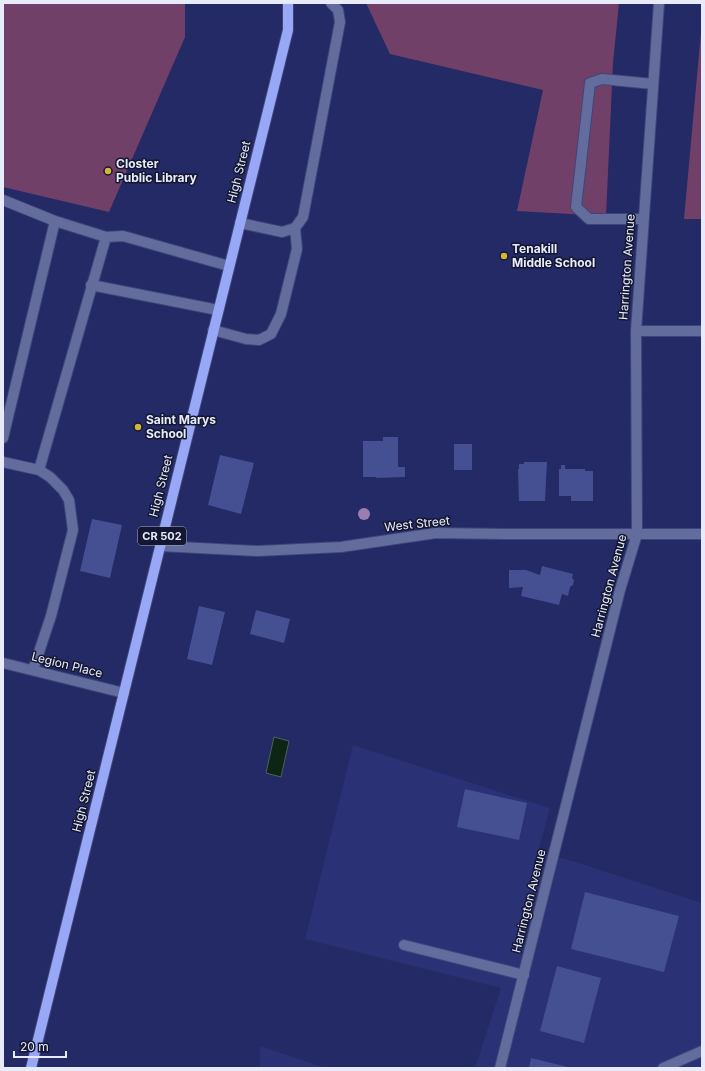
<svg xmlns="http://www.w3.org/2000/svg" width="705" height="1071" font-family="Inter,sans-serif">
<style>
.built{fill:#2a3174}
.green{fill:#714068}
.water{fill:#0c2515;stroke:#4e615a}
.building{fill:#455092}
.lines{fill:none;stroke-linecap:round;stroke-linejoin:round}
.minor-casing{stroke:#3f457a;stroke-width:12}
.major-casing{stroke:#3f457a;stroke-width:12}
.minor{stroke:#636d9d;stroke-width:10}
.major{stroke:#98a8f6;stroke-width:10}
.tree{fill:#997eb0}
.poi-dot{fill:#d5b534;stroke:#131731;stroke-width:1.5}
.labels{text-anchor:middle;stroke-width:3;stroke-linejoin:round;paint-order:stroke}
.shield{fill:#131731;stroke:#a8acbe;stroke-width:1}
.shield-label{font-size:11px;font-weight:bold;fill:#e8ecfa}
.poi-label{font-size:12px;font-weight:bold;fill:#e8ecfa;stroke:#131731;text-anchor:start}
.street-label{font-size:12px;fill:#e8ecfa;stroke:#131731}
</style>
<rect width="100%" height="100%" fill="#232a65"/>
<path class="built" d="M353,745L550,808L538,852L576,862L702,903V1066L696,1068H475L501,988L305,939Z
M260,1046L326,1068H260Z"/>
<path class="green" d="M3,3H185V37L109,212L3,187Z
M366,3H619L613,63L606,216L517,211L543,90L390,54Z
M702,21V219H684Z"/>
<path class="water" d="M274,737L289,741L281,777L266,773Z"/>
<path class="building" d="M383,437H398V467H405V477L376,478V477H363V441H383Z
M454,444H472V470H454Z
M220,455L254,463L241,514L208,505Z
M524,462H547L545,501H519L518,469H519V464H524Z
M561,465H565V469H585V471H593V501H571V496H559V469H561Z
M92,519L122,525L110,578L80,571Z
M542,566L573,574L572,578L574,580L573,585L570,587L568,596L562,594L559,605L521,596L523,587L509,588V570H526L540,575Z
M199,606L225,612L212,665L187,659Z
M256,610L290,619L284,643L250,634Z
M465,789L527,803L519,840L457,827Z
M585,892L679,916L664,972L571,949Z
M557,966L601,978L584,1043L540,1031Z
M531,1058L568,1067V1068H529Z"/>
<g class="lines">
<g class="minor-casing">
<path id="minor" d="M3,200L55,221L3,438
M644,219H589L576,207L590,83L602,79L653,84
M55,221L106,237L123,236L229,266
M240,223L282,232L295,228L303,217L340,22L338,10L331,3
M91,285L218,310
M213,330L246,339L259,340L271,334L281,314L297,249L295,228
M636,331H702
M3,462L39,470L50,477L63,490L69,500L73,530L51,616L33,670
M39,470L106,237
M160,546L258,551L341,547L436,533L505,534H702
M3,663L124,693
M404,945L524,975
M500,1068L620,590L637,534L636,331L659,3
M663,1068L702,1051"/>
</g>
<g class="major-casing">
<path id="major" d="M31,1068L288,30V3"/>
</g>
<use href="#minor" class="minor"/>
<use href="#major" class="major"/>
</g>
<circle class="tree" cx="364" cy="514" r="6"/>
<g class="poi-dot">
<circle cx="108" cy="171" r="4"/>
<circle cx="504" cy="256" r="4"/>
<circle cx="138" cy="427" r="4"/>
</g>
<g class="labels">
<rect class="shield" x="138" y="527" width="48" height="18" rx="3"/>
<g class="shield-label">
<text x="162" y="540">CR 502</text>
</g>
<g class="poi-label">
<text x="116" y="168">Closter<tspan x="116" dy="14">Public Library</tspan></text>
<text x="512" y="253">Tenakill<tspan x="512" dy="14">Middle School</tspan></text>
<text x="146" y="424">Saint Marys<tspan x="146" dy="14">School</tspan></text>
</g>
<g class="street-label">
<text transform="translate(239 172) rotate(-76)" y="4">High Street</text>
<text transform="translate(627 267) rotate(-86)" y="4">Harrington Avenue</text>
<text transform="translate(161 486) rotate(-76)" y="4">High Street</text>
<text transform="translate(417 524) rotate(-6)" y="4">West Street</text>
<text transform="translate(609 586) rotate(-75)" y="4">Harrington Avenue</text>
<text transform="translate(67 665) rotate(14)" y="4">Legion Place</text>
<text transform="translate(84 801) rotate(-76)" y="4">High Street</text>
<text transform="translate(529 901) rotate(-76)" y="4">Harrington Avenue</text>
</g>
</g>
<rect width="705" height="1071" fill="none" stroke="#e8ecfa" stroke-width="8"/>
<path d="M14 1051v6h52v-6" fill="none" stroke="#e8ecfa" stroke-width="2"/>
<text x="20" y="1051" font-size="12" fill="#e8ecfa" stroke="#131731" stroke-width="3" paint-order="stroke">20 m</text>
</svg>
